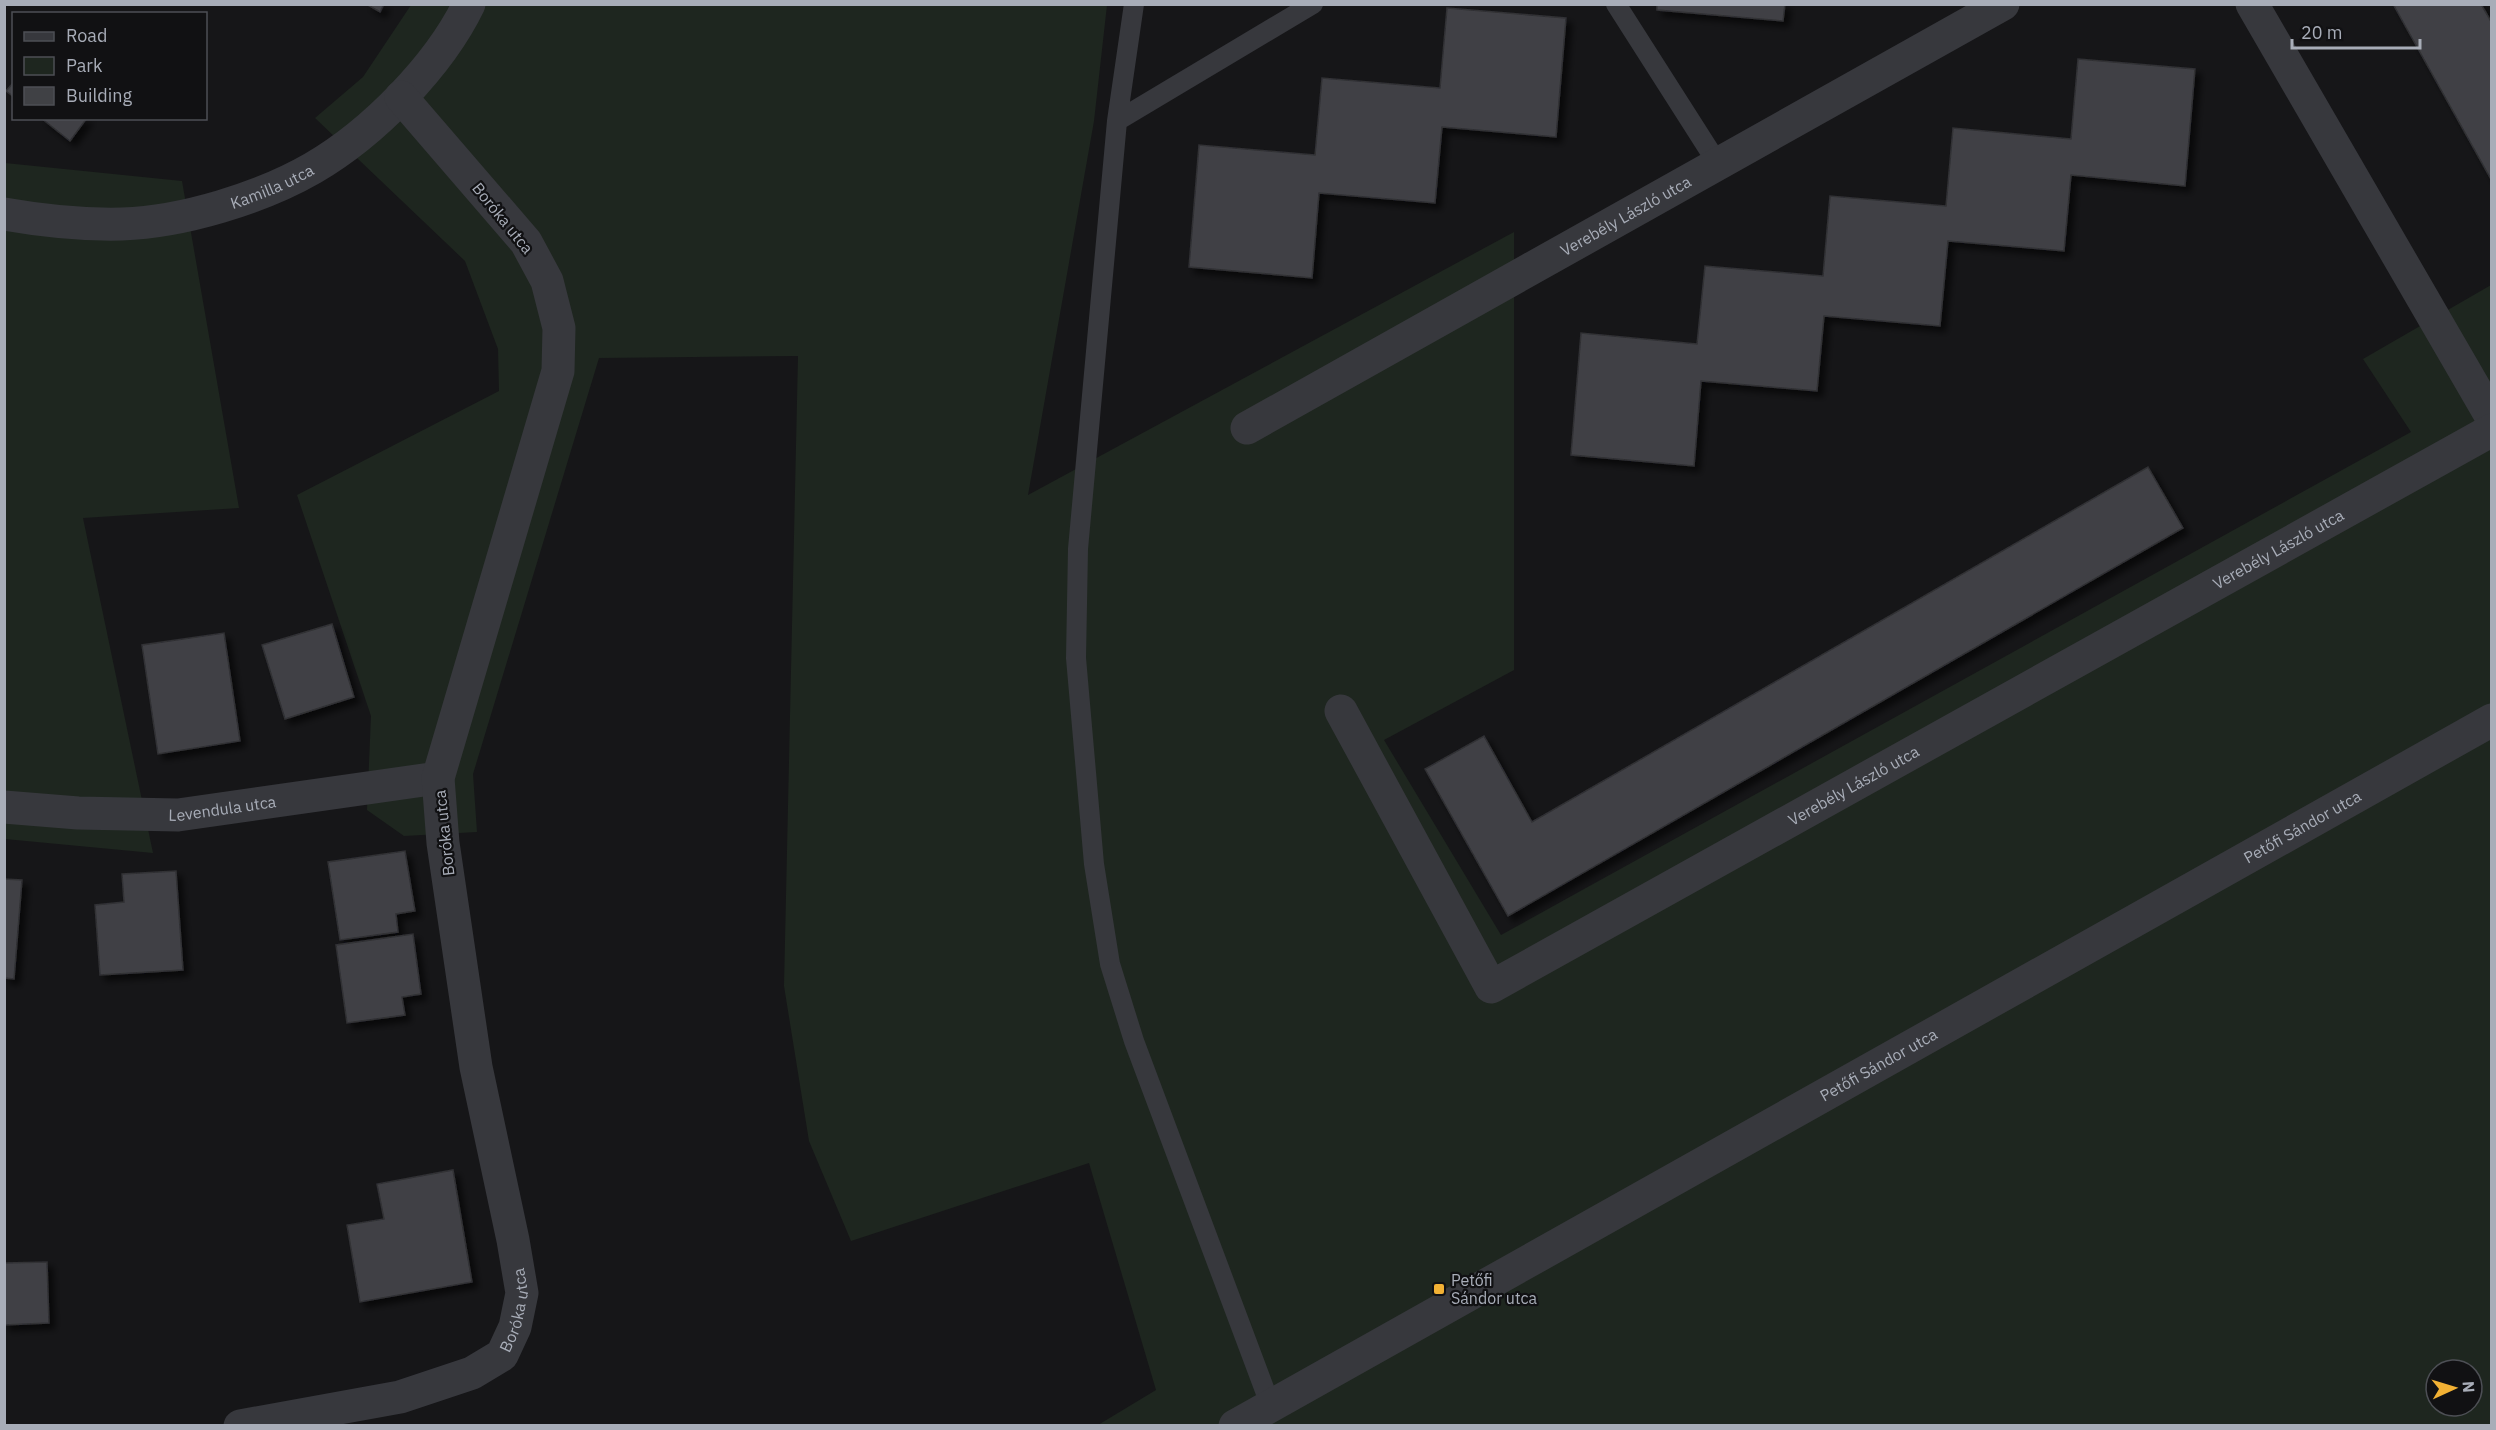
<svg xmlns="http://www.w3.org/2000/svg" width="2496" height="1430" font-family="'IBM Plex Sans',sans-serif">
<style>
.green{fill:#1e261f;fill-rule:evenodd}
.building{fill:#404145;stroke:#303034;stroke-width:1.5;filter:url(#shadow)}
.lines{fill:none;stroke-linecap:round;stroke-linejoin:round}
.service{stroke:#37383d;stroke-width:20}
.minor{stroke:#37383d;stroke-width:33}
.poi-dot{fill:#f2b134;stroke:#111113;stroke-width:2}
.labels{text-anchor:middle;stroke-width:4.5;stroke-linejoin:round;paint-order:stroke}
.street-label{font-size:16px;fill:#a8adb8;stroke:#111113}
.poi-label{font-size:16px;fill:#a8adb8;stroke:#111113;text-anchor:start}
</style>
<defs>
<filter id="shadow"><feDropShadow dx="5.5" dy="5.5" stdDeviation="3" flood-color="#0009"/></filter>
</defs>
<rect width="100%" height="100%" fill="#161618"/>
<path class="green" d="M411,5H1107L1094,121L1028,495L1514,232V670L1384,740L1501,935L2411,432L2363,359L2491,285V1425H1098L1156,1390L1089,1163L851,1241L809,1141L784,986L798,356L599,358L473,774L477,832L404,836L367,810L371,716L297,495L499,391L498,349L465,261L315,118L363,77ZM2436,1370H2472V1406H2436Z
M5,163L182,181L239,508L83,518L153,853L5,839Z"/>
<path class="building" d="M366,4H384L380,12Z
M1657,4H1785L1783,21L1657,10Z
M2393,4H2481L2492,23V181Z
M1447,8L1566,18L1556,137L1442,127L1435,203L1319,193L1312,278L1189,267L1199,145L1315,155L1322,78L1440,88Z
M2078,59L2195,69L2185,186L2071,175L2064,251L1948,241L1940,326L1824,316L1817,391L1701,381L1694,466L1571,455L1581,333L1697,344L1705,266L1823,276L1830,196L1946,206L1953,128L2071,139Z
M14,82V97L6,91Z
M41,118H87L70,141Z
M2148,467L2183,528L1508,916L1425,769L1484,736L1532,822Z
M332,624L354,697L285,719L262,645Z
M224,633L240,741L158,754L142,645Z
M405,851L415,911L396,914L398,932L340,940L328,862Z
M176,871L183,970L100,975L95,905L124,902L122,874Z
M4,879L22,880L14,979L4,978Z
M413,934L421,994L402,997L405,1015L347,1023L336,945Z
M453,1170L472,1282L360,1302L347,1225L384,1219L377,1184Z
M47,1262L49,1323L4,1325V1263Z"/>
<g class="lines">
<path class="service" d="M1134,4L1117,121L1078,549L1076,658L1094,864L1110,964L1134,1041L1270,1404
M1616,4L1718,164
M1117,121L1313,4"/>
<g class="minor">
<path d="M2252,4L2492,418"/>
<path id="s1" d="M4,214C44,221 82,225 122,224C183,222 261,198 313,168C373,133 439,66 469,4"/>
<path id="s2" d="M1247,428L2003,4"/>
<path id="s3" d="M1341,711L1491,987L2492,430"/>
<path id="s4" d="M4,807L78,813L178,815L438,778"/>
<path id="s5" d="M240,1426L400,1397L472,1373L502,1355L515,1327L522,1293L513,1240L476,1067L443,843L438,778L558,371L559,328L547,281L526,242L401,97"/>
<path id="s6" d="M1235,1426L2492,720"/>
</g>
</g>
<rect class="poi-dot" x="1433" y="1283" width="12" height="12" rx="3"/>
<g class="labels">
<g class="street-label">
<text dy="6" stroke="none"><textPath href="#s1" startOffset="274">Kamilla utca</textPath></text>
<text dy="6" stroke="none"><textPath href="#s2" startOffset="434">Verebély László utca</textPath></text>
<text transform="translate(503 218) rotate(51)" y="6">Boróka utca</text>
<text dy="6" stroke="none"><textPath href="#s3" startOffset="1215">Verebély László utca</textPath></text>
<text dy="6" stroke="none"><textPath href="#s3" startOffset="729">Verebély László utca</textPath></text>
<text dy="6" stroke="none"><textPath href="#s4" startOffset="219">Levendula utca</textPath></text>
<text dy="6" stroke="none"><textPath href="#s6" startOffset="1224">Petőfi Sándor utca</textPath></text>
<text transform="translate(444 833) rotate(-96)" y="6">Boróka utca</text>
<text dy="6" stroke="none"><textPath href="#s6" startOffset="738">Petőfi Sándor utca</textPath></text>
<text dy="6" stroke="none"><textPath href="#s5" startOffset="321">Boróka utca</textPath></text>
</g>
<g class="poi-label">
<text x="1451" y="1286">Petőfi<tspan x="1451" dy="18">Sándor utca</tspan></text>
</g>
</g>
<rect width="2496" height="1430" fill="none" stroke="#a8adb8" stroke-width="12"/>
<rect x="12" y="12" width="195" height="108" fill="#111113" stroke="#4d4f55" stroke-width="1.5"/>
<rect x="24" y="32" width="30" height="9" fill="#37383d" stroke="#4d4f55" stroke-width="1.5"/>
<text x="66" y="42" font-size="18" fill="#a8adb8">Road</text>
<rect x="24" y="57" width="30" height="18" fill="#1e261f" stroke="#4d4f55" stroke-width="1.5"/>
<text x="66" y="72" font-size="18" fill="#a8adb8">Park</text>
<rect x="24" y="87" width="30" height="18" fill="#404145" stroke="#4d4f55" stroke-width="1.5"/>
<text x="66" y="102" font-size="18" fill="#a8adb8">Building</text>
<g transform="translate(2454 1388) rotate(86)"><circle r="28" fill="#111113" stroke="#4d4f55" stroke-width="1.5"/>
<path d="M0-4.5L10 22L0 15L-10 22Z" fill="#f2b134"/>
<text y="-9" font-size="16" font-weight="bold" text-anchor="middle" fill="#a8adb8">N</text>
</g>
<path d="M2292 39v9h128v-9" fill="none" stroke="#a8adb8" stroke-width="3"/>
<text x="2301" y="39" font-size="18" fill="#a8adb8" stroke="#111113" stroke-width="4.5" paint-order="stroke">20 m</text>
</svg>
